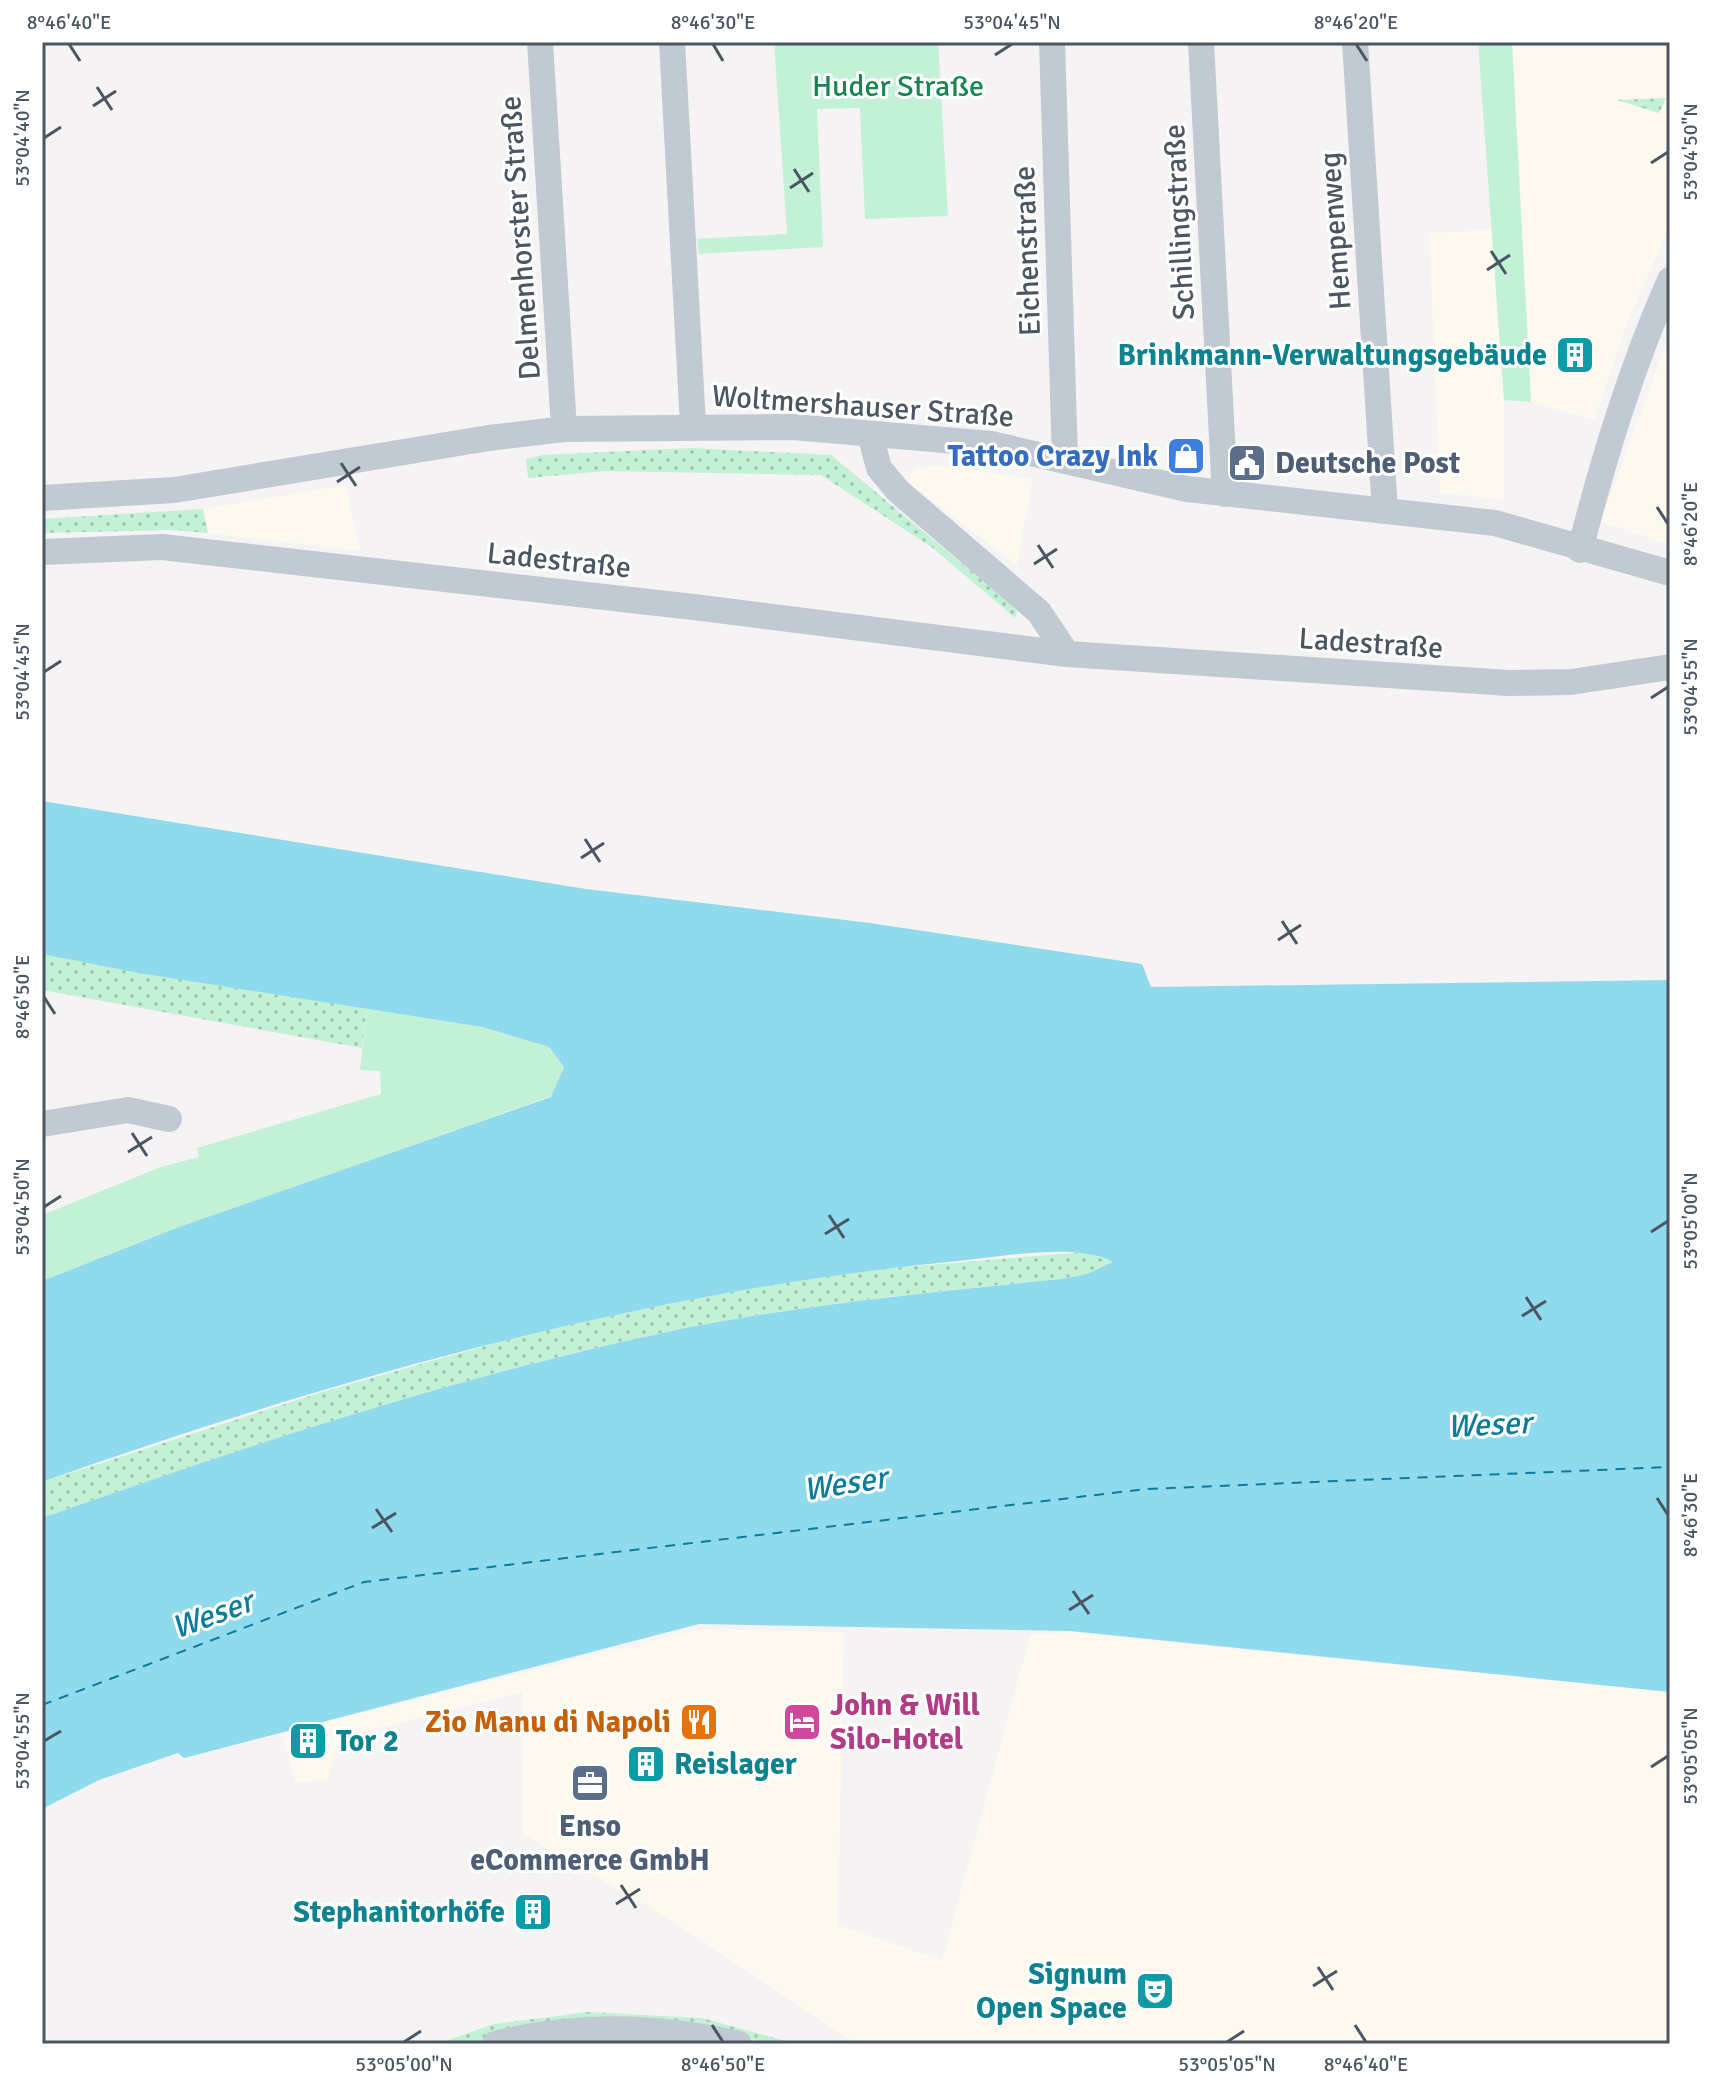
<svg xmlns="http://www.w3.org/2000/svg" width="1712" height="2086" font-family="Signika,sans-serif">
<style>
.commercial{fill:#fdf9ef}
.grass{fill:url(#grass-dots)}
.green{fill:#c3f1d5}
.water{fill:#90daee}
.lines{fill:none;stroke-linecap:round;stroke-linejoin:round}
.ferry{stroke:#0c7c9b;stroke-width:2;stroke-dasharray:10 8;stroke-linecap:butt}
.minor{stroke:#c1cad2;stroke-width:26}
.ticks{fill:none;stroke:#4a5661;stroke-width:3}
.labels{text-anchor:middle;stroke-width:6;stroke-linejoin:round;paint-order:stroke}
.park-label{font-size:30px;fill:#17864f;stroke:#fff}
.street-label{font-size:30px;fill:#4a5661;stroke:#fff}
.culture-label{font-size:30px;font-weight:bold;fill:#0d838f;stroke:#fff;text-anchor:end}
.shop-label{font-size:30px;font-weight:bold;fill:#366cbe;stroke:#fff;text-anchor:end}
.service-label{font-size:30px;font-weight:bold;fill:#4e5e75;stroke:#fff;text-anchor:start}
.hotel-label{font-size:30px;font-weight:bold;fill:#b23c85;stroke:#fff;text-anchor:start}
.food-label{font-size:30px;font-weight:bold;fill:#c56008;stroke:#fff;text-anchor:end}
.water-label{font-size:32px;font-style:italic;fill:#0c7c9b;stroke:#fff}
.neatline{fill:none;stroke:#4a5661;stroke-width:3}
.ticks-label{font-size:20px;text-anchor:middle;fill:#4a5661}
</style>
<defs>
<pattern id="grass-dots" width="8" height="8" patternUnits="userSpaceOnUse" patternTransform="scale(2)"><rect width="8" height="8" fill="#c3f1d5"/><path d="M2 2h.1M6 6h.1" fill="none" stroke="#a0c6b0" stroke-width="1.8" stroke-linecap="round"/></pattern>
</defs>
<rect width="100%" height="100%" fill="#f5f3f3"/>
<path class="commercial" d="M1512,42H1670V227L1629,318L1594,420L1531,402Z
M1491,230L1504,400V500L1440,493L1429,233Z
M1670,334V545L1600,522Z
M941,466L1033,479L1017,565L910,484L909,477L915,468Z
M346,485L360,551L208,533L203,509Z
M700,1629L844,1632L838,1925L942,1960L1030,1635L1070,1632L1670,1692V2044H856L671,1920L523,1834L522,1692L342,1737L327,1780L296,1782L290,1766L282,1734L293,1730Z"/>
<path class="grass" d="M1666,98L1659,113L1617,100Z
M690,448L831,455L1012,605L1017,612L1015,618L933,548L821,475L606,471L528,478L526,459L543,455Z
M203,509L208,533L169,530L42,533V519Z
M42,954L367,1009L362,1048L42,990Z
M1085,1252L1114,1262L1084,1275L1061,1279C926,1292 790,1305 658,1334C449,1379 243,1447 42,1518V1482L322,1392L551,1327L656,1304L843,1272Z
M588,2012L702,2018L797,2044H768L738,2035L494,2037L472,2044H437L494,2024Z"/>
<path class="green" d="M774,42H938L948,216L865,219L860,108L817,109L823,247L699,254L697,239L787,234Z
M1478,42H1512L1531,402L1504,400Z
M367,1009L482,1027L549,1047L564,1067L552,1096L179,1227L42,1281V1215L161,1167L199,1157L197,1148L381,1094L380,1071L360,1070Z"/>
<path class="water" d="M42,801L586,889L870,923L1142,964L1151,987L1670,980V1692L1070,1631L699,1624L184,1758L178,1753L99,1780L42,1809V1518C243,1447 449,1379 658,1334C790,1305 926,1293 1061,1279L1084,1275L1113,1262C1074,1242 1002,1257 958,1261C644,1291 339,1377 42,1482V1281L179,1227L551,1097L564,1067L549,1047L482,1027L139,973L42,954Z"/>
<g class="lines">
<path class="ferry" d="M42,1705L364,1582L1146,1489L1670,1467"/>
<path class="minor" d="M540,42L564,429
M672,42L693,426
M1052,42L1065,459
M1201,42L1225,494
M1355,42L1385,511
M870,434L879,468L898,491L1039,612L1067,654
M42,498L174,490L489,438L564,429L793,427L991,444L1187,489L1495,523L1670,573
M1580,550C1604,457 1631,368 1670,280
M42,552L162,547L702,608L1067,654L1509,683L1571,682L1670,667
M42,1124L128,1110L169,1119
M495,2044C575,2023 659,2026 739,2044"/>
</g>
<path class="ticks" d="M69,44L80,61M713,44L723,61M1356,44L1367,61M995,55L1012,44M97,87L112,110M93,106L116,91M44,138L61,127M1651,163L1668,152M794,169L809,192M790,188L813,173M1491,251L1506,274M1487,270L1510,255M341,463L356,486M337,482L360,467M1657,507L1668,524M1038,545L1053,568M1034,564L1057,549M44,672L61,661M1651,698L1668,687M585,839L600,862M581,858L604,843M1282,921L1297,944M1278,940L1301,925M44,997L55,1014M132,1133L147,1156M128,1152L152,1137M44,1207L61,1196M829,1215L844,1238M1651,1232L1668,1221M825,1234L849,1219M1526,1297L1541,1320M1522,1316L1546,1301M1657,1498L1668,1515M376,1509L392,1532M372,1528L396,1513M1073,1591L1089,1614M1069,1610L1093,1595M44,1741L61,1731M1651,1767L1668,1756M621,1885L636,1908M616,1904L640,1889M1318,1967L1333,1990M1313,1986L1337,1971M712,2025L723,2042M1355,2025L1366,2042M404,2042L421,2031M1227,2042L1244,2031"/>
<defs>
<g id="building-square" transform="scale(2)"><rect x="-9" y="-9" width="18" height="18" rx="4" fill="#0f9aa8" stroke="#fff"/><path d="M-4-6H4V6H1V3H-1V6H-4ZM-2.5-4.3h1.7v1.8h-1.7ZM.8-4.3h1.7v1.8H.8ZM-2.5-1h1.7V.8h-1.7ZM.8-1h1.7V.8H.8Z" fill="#fff"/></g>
<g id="shop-square" transform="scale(2)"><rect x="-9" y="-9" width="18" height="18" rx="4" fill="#3f7fe0" stroke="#fff"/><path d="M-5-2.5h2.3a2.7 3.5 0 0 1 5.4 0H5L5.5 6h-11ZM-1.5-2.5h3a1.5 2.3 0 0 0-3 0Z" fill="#fff"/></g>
<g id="civic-square" transform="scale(2)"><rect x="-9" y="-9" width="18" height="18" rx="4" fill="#5c6f8a" stroke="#fff"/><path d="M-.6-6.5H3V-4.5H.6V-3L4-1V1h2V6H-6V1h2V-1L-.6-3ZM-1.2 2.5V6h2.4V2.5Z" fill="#fff"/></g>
<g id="restaurant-square" transform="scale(2)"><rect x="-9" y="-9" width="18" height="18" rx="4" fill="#e8710a" stroke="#fff"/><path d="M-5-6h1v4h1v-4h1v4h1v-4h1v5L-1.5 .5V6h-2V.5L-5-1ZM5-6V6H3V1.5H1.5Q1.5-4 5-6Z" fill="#fff"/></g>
<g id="hotel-square" transform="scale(2)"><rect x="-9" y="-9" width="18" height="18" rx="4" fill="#d1479c" stroke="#fff"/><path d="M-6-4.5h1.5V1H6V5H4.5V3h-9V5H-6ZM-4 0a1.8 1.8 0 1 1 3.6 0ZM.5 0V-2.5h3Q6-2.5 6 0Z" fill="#fff"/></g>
<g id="office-square" transform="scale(2)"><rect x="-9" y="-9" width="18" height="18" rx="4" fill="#5c6f8a" stroke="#fff"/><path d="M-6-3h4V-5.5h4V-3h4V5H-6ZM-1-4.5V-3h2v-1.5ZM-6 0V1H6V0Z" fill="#fff"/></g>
<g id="theatre-square" transform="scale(2)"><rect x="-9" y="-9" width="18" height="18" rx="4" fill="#0f9aa8" stroke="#fff"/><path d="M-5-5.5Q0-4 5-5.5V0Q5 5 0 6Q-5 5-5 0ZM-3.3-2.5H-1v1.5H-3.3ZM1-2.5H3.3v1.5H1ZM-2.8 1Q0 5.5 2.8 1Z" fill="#fff"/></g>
</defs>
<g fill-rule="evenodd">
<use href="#building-square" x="1575" y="355"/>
<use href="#shop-square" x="1186" y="456"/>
<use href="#civic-square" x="1247" y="463"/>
<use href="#restaurant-square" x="699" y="1722"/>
<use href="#hotel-square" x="802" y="1722"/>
<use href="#building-square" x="308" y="1741"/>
<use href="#building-square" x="646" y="1764"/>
<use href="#office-square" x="590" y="1783"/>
<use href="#building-square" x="533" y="1912"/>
<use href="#theatre-square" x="1155" y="1991"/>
</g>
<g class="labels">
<g class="park-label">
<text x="898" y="96">Huder Straße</text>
</g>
<g class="street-label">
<text transform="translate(1179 222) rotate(-93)" y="10">Schillingstraße</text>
<text transform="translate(1335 231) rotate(-94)" y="10">Hempenweg</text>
<text transform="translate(520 238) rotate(-94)" y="10">Delmenhorster Straße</text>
<text transform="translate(1027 251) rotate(-92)" y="10">Eichenstraße</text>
<text transform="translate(863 406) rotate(4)" y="10">Woltmershauser Straße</text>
<text transform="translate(559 560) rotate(6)" y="10">Ladestraße</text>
<text transform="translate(1371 643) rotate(4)" y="10">Ladestraße</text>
</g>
<g class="culture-label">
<text x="1547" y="365">Brinkmann-Verwaltungsgebäude</text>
<text x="336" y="1751" text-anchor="start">Tor 2</text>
<text x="674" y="1774" text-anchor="start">Reislager</text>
<text x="505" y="1922">Stephanitorhöfe</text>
<text x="1127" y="1984">Signum<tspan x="1127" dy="34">Open Space</tspan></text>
</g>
<g class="shop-label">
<text x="1158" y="466">Tattoo Crazy Ink</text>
</g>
<g class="service-label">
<text x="1275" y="473">Deutsche Post</text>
<text x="590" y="1836" text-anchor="middle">Enso<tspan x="590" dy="34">eCommerce GmbH</tspan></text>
</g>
<g class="hotel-label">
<text x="830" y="1715">John &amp; Will<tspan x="830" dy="34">Silo-Hotel</tspan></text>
</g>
<g class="food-label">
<text x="671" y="1732">Zio Manu di Napoli</text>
</g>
<g class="water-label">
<text transform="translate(1489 1424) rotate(-3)" y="11">Weser</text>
<text transform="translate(845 1483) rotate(-9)" y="11">Weser</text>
<text transform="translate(212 1614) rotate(-20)" y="11">Weser</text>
</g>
</g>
<rect width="1712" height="2086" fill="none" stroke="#ffffff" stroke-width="88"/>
<rect x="44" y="44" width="1624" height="1998" class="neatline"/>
<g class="ticks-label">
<text x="69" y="29">8°46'40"E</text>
<text x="713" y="29">8°46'30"E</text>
<text x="1012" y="29">53°04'45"N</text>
<text x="1356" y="29">8°46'20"E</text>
<text transform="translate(22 138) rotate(-90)" y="7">53°04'40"N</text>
<text transform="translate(1690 152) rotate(-90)" y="7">53°04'50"N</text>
<text transform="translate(1690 524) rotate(-90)" y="7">8°46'20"E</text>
<text transform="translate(22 672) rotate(-90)" y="7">53°04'45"N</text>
<text transform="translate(1690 687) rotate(-90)" y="7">53°04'55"N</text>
<text transform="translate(22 997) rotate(-90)" y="7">8°46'50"E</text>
<text transform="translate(22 1207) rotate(-90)" y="7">53°04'50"N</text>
<text transform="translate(1690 1221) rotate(-90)" y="7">53°05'00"N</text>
<text transform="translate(1690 1515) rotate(-90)" y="7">8°46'30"E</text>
<text transform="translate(22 1741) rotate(-90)" y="7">53°04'55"N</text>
<text transform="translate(1690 1756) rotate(-90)" y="7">53°05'05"N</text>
<text x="404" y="2071">53°05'00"N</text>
<text x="723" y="2071">8°46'50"E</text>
<text x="1227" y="2071">53°05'05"N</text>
<text x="1366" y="2071">8°46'40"E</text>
</g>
</svg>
